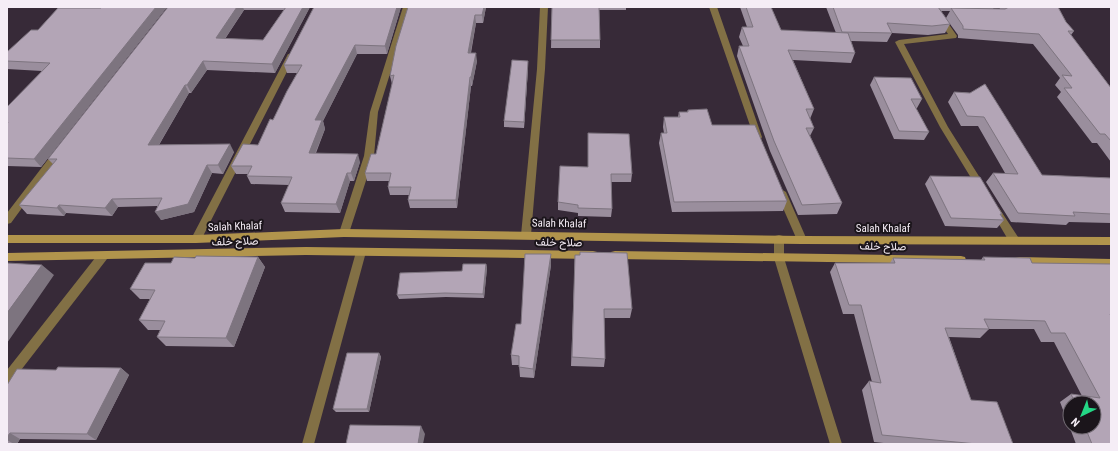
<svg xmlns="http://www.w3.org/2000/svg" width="1118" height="451" font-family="'Roboto Condensed',Vazirmatn,sans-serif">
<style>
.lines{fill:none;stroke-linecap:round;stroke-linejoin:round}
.minor{fill:#827045;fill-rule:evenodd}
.tertiary{fill:#827045;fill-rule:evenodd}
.secondary{fill:#b1944c;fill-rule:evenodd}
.wall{fill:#9a8e9d;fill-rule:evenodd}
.shaded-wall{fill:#7d747f}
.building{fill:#b3a5b6;stroke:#7d747f}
.labels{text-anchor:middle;stroke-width:4;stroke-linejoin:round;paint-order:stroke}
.street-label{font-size:11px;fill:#f5edf6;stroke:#1b151b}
</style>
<rect width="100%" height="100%" fill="#372a38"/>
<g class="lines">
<path class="minor" d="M403,7H411L378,112L374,156L349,233L348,236H340L339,233L364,156L370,112Z
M540,7H548L545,69L531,235L530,238H522L521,235L537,69Z
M709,7H717L762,137L761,139L758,140L754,137Z
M929,7H937L957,36L956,38L904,44L948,127L987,189L982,192L979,191L940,127L895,42L899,40L948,34Z
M288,54H291L295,56L200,242H192L191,239Z
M59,148L62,149L63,151L62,153L11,223L7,224V213L56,149Z
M781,189L786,192L807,240L806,243H798L797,240L776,192Z
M996,207L999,208L1018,237L1019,240L1018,243H1010L993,214L991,211L993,208Z
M361,248L365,249L366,252L314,444H302L356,252L357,249Z
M103,252L107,253L108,256L107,259L11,383L7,385V370L99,253Z"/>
<path class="tertiary" d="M779,235L783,236L784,239V258L842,444H830L774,258V239L775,236Z"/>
<path class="secondary" d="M344,229L802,236L1111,237V245L802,244L344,237L196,243H7V235H196Z
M306,247L593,251L597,252L598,255L597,258L593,259L306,255L7,261V253Z
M615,251L961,256L965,257L966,260L965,263L961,264L615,259L611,258L610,255L611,252Z
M1019,257L1111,259V267L1019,265L1015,264L1014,261L1015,258Z"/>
</g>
<path class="wall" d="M102,7H167L41,167L7,166V122L42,71L7,69V52L38,30L101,8Z
M168,7H310L275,73L207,70L191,93H189L159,145L234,152L223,174L212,173L194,212L161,220L157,206L118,207L112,216L66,213L64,216L27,214L19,205L53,164L48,159ZM244,10H284L263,40L225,39Z
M314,7H401L387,54H357L323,121L325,129L316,153L360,162L354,181H350L340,213L285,212L281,203L289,185L251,184L247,176L248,174H236L231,166L258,145L273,120L297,73H287L284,65Z
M486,7L483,23H476L471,53L477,61L472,86H471L457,208H410L408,200L409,195H390L388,187L389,181H367L365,173L376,154L392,84L390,76Z
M552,7H626V10H599L600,40V48H551Z
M740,7H771L781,30L836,33L826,7H994L993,9H1000L999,7H1058L1066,22L1074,31L1071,35L1111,88V162L1097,143H1092L1057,97L1061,92L1055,85L1060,78L1033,44L958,38V35L950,24L945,33L928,35L892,33L887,42L851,41L855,53L851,63L793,60L814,109L810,119L814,128L810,136L842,203L837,214L798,215L770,151L737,56L739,46H743L739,37L742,27H747ZM941,11H950L946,18Z
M528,61V68L524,128L504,127V121Z
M874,77L922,99L917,108H916L929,132L924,140L894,139L870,85Z
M954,92L970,93L1042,175L1111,178V223L1069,222L1066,225L1011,222L986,182L993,173H1005L978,126H961L948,102Z
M688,110L712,125L787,201L783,211L672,212L659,143L661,133H664L663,127L664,117H678L679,112H687Z
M588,133L632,174L631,182H611L612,209L611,217L578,216V213L558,210V202L588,167Z
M930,176L1002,214L1001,215L1004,220L997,228L945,226L925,184Z
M551,254V265L534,378L520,377L519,365H512L511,355L521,324Z
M575,255L632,309L630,318H604L605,359L604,367L571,366Z
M258,257L265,267L234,347L166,346L157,337L160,330H148L139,320L150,299H140L130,289L171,263Z
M983,257L1032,263L1111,264V444H1076L1060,402L1071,394L1082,396L1054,342H1041L1034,329H989L980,338L949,337L971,400L1013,444H893L874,442L862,390L869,381L872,382L854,314H843L830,272L835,263H890L893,258L981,260ZM1070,403H1094V427H1070Z
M486,264L487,268L484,298L446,297L399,299L397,295L462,271Z
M379,353L381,357L369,412H336L333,409Z
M121,368L129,375L96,440L20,439L17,444H7V385Z"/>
<path class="shaded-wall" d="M156,7H167L41,167L34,159Z
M237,7H243L244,10L220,46L216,38Z
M303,7H310L275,73L272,64Z
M397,7H401L387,54L385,46Z
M484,7H486L483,23L482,15Z
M475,15L476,23L469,61L468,53Z
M355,45L357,54L323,121L325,129L312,161L309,153L315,120Z
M476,53L477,61L472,86L471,77Z
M203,61L207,70L191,93L187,85Z
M528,61V68L524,128V122Z
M470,77L471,86L457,208L456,200Z
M185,85L189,93L154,153L148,145Z
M230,144L234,152L223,174L218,165Z
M358,154L360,162L354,181L351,173Z
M207,165L212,173L194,212L161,220L155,212Z
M347,173L350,181L340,213L336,204Z
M112,199L118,207L112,216L105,208Z
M59,205L66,213L64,216L57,208Z
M551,254V265L534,378L533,369Z
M258,257L265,267L234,347L226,338Z
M486,264L487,268L484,298L483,294Z
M42,265L54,275L7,343V313Z
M379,353L381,357L369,412L367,409Z
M121,368L129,375L96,440L87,434Z
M421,426L425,434L423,444H418Z
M10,433L20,439L17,444H14L7,440V437Z"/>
<path class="building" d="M102,7H156L34,159L7,158V124L8,122H7V107L50,63L7,61V52L31,30H38L58,8H101Z
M168,7H237L216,38L263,40L286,7H303L272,64L203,61L187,85H185L148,145L230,144L218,165H207L188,204L155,212L162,198L112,199L105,208L59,205L57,208L19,205L57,159H48Z
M314,7H397L385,46L355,45L315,120H322L309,153L358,154L351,173H347L336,204L281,203L292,177L247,176L252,166H231L243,144L258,145L270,119L273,120L287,91L302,65H284Z
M408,7H484L482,15H475L468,53H476L471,77H470L456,200H408L411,187H388L391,173H365L371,154H376L394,75L390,76L396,46Z
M552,7H599L600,40H551Z
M746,7H771L781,30L848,33L855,53L788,50L814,109H806L814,128H806L842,203L802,205L774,141L739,46H749L742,27H753Z
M833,7H938L950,24L932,26L887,23L892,33L842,32Z
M1009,7H1058L1066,22L1074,31H1068L1111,88V141L1105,134H1100L1064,88H1072L1062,75L1072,76L1039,34L963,29V26L951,8L1005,9Z
M512,60L528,61L524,122L504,121Z
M874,77L911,78L922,99H911L929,132L899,131Z
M985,84L1042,175L1111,178V214L1073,212L1075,216L1018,213L993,173L1018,174L984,117L967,116L954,92L970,93Z
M707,109L712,125H755L787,201L674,202L661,133H667L664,117H680L679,112H688V110Z
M588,133L629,134L632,174H611L612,209L578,208V205L558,202L560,166L588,167Z
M930,176L980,177L1002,214H1000L1004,220L951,218Z
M580,252L627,253L632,309H604L605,359L572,357L575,255H580Z
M525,254H551L533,369L519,367V356L511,355L516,324H521Z
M196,256L258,257L226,338L157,337L165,321L139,320L155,290L130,289L145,263H171L174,257L195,258Z
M983,257L1030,258L1032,263L1111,264V314H1110L1111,316V444H1092L1085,427H1094V403H1075L1071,394L1100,398L1065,333H1051L1045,321L984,319L989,329L945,328L971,400L997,402L1013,444H977L882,435L869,381L881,383L861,305H849L835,263H895L893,258L985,260Z
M7,263L42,265L7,313Z
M463,264H486L483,294L445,293L397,295L400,273L462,271Z
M347,353H379L367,409H333Z
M58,367L121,368L87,434L10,433L7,437V385L17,369L56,370Z
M350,425L421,426L418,444H346Z"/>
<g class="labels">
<g class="street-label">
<text transform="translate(559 223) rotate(1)" y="4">Salah Khalaf</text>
<text transform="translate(235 226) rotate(-2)" y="4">Salah Khalaf</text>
<text x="883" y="232">Salah Khalaf</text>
<text transform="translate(235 241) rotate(-1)" y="4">صلاح خلف</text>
<text transform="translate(559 242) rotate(1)" y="4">صلاح خلف</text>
<text transform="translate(883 246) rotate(1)" y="4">صلاح خلف</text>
</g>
</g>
<rect width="1118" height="451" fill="none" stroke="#f5edf6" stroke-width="16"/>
<g transform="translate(1082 415) rotate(223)"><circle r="19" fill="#1b151b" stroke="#726b73"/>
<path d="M0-3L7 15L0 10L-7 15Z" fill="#24d886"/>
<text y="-6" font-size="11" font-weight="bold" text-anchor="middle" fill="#f5edf6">N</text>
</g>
</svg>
